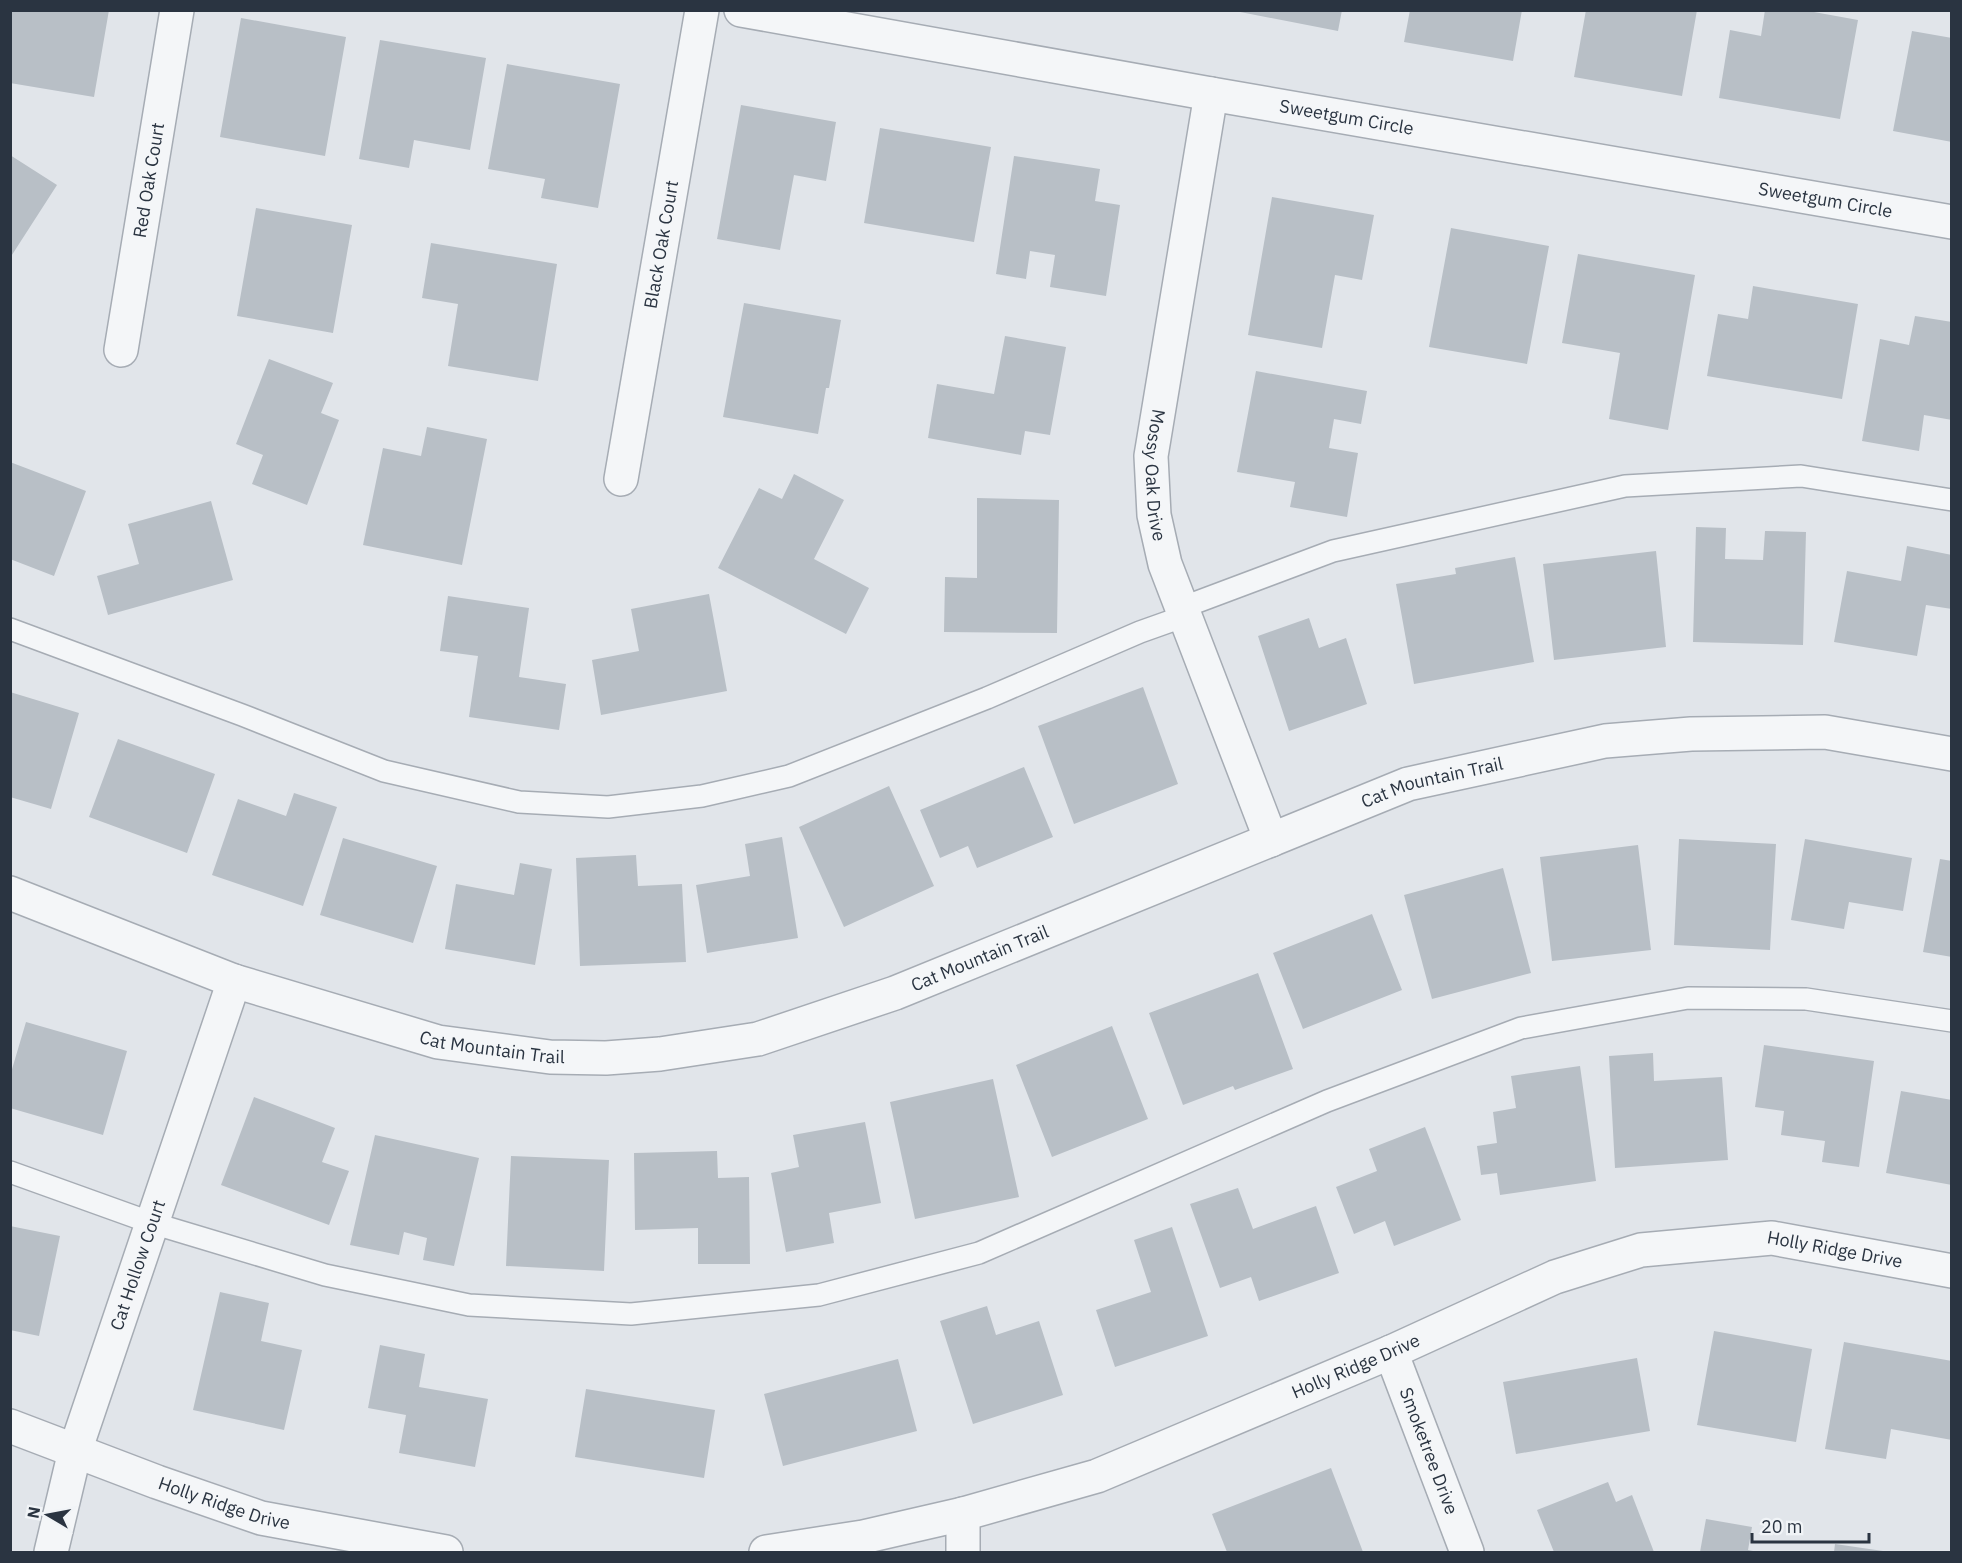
<svg xmlns="http://www.w3.org/2000/svg" width="1962" height="1563" font-family="'IBM Plex Sans',sans-serif">
<style>
.building{fill:#b8bfc6}
.lines{fill:none;stroke-linecap:round;stroke-linejoin:round}
.lane-casing{stroke:#a6acb4;stroke-width:24}
.street-casing{stroke:#a6acb4;stroke-width:36}
.lane{stroke:#f4f6f8;stroke-width:21}
.street{stroke:#f4f6f8;stroke-width:33}
.labels{text-anchor:middle;stroke-width:4.5;stroke-linejoin:round;paint-order:stroke}
.street-label{font-size:18px;fill:#2a3441;stroke:#f1f4f7}
</style>
<rect width="100%" height="100%" fill="#e1e5ea"/>
<path class="building" d="M10,10H109L94,97L10,83Z
M1230,10H1342L1338,31Z
M1410,10H1522L1513,61L1404,42Z
M1586,10H1697L1682,96L1574,77Z
M1765,10H1803L1858,20L1840,119L1719,98L1730,30L1761,36Z
M241,18L346,37L325,156L220,137Z
M1912,31L1952,38V142L1893,131Z
M380,40L486,58L470,150L414,140L409,168L359,159Z
M507,64L620,84L598,208L541,198L545,179L488,169Z
M741,105L836,122L826,181L794,175L780,250L717,239Z
M880,128L991,147L974,242L864,223Z
M10,155L57,185L10,258Z
M1014,156L1100,169L1095,201L1120,205L1106,296L1050,287L1055,255L1030,251L1026,279L996,274Z
M1272,197L1374,215L1362,280L1335,275L1322,348L1248,335Z
M256,208L352,225L333,333L237,316Z
M1451,228L1549,246L1527,364L1429,347Z
M431,243L557,264L538,381L448,366L458,304L422,298Z
M1578,254L1695,275L1668,430L1609,419L1620,353L1562,343Z
M1753,286L1858,304L1842,399L1707,376L1718,314L1748,319Z
M744,303L841,320L829,388H826L818,434L723,417Z
M1915,316L1952,322V420L1924,415L1919,451L1862,441L1880,339L1909,345Z
M1005,336L1066,347L1050,435L1025,431L1021,455L928,438L937,384L994,394Z
M269,359L333,383L321,413L339,420L307,505L252,484L263,455L236,444Z
M1256,371L1367,391L1361,424L1334,419L1329,448L1358,453L1347,517L1290,507L1295,482L1237,472Z
M427,427L487,439L462,565L363,545L383,448L421,456Z
M10,462L86,491L54,576L10,559Z
M794,474L844,500L814,559L869,588L846,634L718,568L759,488L782,499Z
M977,498L1059,500L1057,633L944,632L945,577L977,578Z
M211,501L233,580L108,615L97,576L139,564L128,524Z
M1696,527L1726,528L1725,559L1763,560L1765,531L1806,532L1803,645L1693,642Z
M1907,546L1952,555V609L1926,605L1917,656L1834,642L1847,571L1901,581Z
M1656,551L1666,647L1554,660L1543,564Z
M1515,557L1534,662L1414,684L1396,584L1456,574L1455,568Z
M709,594L727,691L601,715L592,660L639,651L631,609Z
M448,596L529,608L519,677L566,684L559,730L469,717L478,656L440,651Z
M1309,618L1319,648L1346,638L1367,704L1289,731L1258,636Z
M1143,687L1178,784L1074,824L1038,726Z
M10,692L79,713L51,809L10,797Z
M118,739L215,774L187,853L89,817Z
M1024,767L1053,837L977,868L968,846L940,858L920,810Z
M889,786L934,886L844,927L799,827Z
M294,793L337,807L303,906L212,875L238,799L286,816Z
M782,837L798,938L707,953L696,885L750,876L745,844Z
M343,838L437,866L413,943L320,915Z
M1679,839L1776,844L1770,950L1674,945Z
M1805,839L1912,858L1903,911L1849,902L1844,929L1791,920Z
M1638,845L1651,950L1552,961L1540,857Z
M636,855L638,886L682,884L686,962L580,966L576,858Z
M1940,859L1952,861V957L1923,952Z
M520,863L552,869L535,965L445,949L456,884L514,895Z
M1503,868L1531,973L1432,999L1404,895Z
M1372,914L1402,990L1303,1029L1273,953Z
M1258,973L1293,1069L1235,1090L1233,1086L1183,1105L1149,1013Z
M26,1022L127,1051L103,1135L10,1108V1076Z
M1112,1026L1148,1119L1052,1157L1016,1065Z
M1764,1045L1874,1061L1859,1167L1822,1162L1825,1141L1781,1135L1784,1111L1755,1107Z
M1653,1053L1654,1081L1722,1077L1728,1160L1615,1168L1609,1056Z
M1580,1066L1596,1181L1500,1195L1497,1173L1481,1175L1477,1146L1497,1143L1493,1112L1516,1108L1511,1076Z
M993,1079L1019,1197L915,1219L890,1102Z
M1901,1091L1952,1100V1185L1886,1173Z
M254,1097L335,1128L322,1162L349,1171L329,1225L221,1185Z
M865,1122L881,1203L829,1213L834,1243L786,1252L771,1173L799,1167L793,1135Z
M1425,1127L1461,1220L1394,1246L1385,1221L1354,1234L1336,1187L1377,1171L1369,1149Z
M375,1135L479,1158L454,1266L423,1260L427,1238L404,1232L399,1255L350,1245Z
M717,1151L718,1178L749,1177L750,1264H698V1228L635,1230L634,1153Z
M511,1156L609,1160L604,1271L506,1266Z
M1238,1188L1253,1229L1316,1206L1339,1273L1259,1301L1251,1277L1220,1288L1190,1204Z
M10,1226L60,1236L39,1336L10,1330Z
M1172,1227L1208,1336L1115,1367L1096,1310L1151,1292L1134,1240Z
M220,1292L269,1303L261,1341L302,1350L284,1430L193,1410Z
M987,1306L996,1335L1039,1321L1063,1395L973,1424L940,1321Z
M1714,1331L1812,1349L1796,1442L1697,1425Z
M1844,1342L1952,1361V1440L1891,1429L1886,1459L1825,1449Z
M380,1345L425,1354L419,1387L488,1399L475,1467L399,1453L406,1415L368,1408Z
M1637,1358L1650,1431L1516,1454L1503,1382Z
M898,1359L917,1431L783,1466L764,1394Z
M586,1389L715,1410L704,1478L575,1457Z
M1331,1468L1363,1552H1227L1212,1514Z
M1608,1482L1616,1502L1632,1495L1654,1552H1554L1537,1510Z
M1706,1519L1752,1527L1748,1550L1758,1552H1700Z
M1835,1544L1883,1551V1552H1834Z"/>
<g class="lines">
<g class="lane-casing">
<path id="lane" d="M1181,608L1333,551L1625,486L1801,476L1952,500
M10,629L242,715L384,771L519,802L608,807L702,796L789,776L987,698L1140,632L1185,616
M10,1172L152,1223L325,1275L469,1305L631,1314L819,1295L979,1253L1327,1101L1521,1028L1688,998L1806,999L1952,1021"/>
</g>
<g class="street-casing">
<g id="street">
<path id="s1" d="M741,10L1211,94L1952,222"/>
<path id="s2" d="M1211,94L1151,456L1154,515L1165,564L1271,840"/>
<path id="s3" d="M121,350L177,10"/>
<path id="s4" d="M621,479L702,10"/>
<path id="s5" d="M10,893L234,981L438,1042L550,1057L606,1058L660,1054L758,1039L895,993L1408,784L1605,741L1691,734L1825,732L1952,754"/>
<path id="s6" d="M1391,1352L1467,1552"/>
<path id="s7" d="M10,1426L157,1482L261,1518L446,1552"/>
<path id="s8" d="M51,1552L75,1451L234,981"/>
<path id="s9" d="M766,1552L863,1537L963,1514L1097,1476L1391,1352L1555,1277L1641,1250L1772,1238L1952,1271"/>
<path d="M963,1552V1514"/>
</g>
</g>
<use href="#lane" class="lane"/>
<use href="#street" class="street"/>
</g>
<g class="labels">
<g class="street-label">
<text dy="6" stroke="none"><textPath href="#s1" startOffset="615">Sweetgum Circle</textPath></text>
<text dy="6" stroke="none"><textPath href="#s3" startOffset="172">Red Oak Court</textPath></text>
<text dy="6" stroke="none"><textPath href="#s1" startOffset="1101">Sweetgum Circle</textPath></text>
<text dy="6" stroke="none"><textPath href="#s4" startOffset="238">Black Oak Court</textPath></text>
<text dy="6" stroke="none"><textPath href="#s2" startOffset="386">Mossy Oak Drive</textPath></text>
<text dy="6" stroke="none"><textPath href="#s5" startOffset="1498">Cat Mountain Trail</textPath></text>
<text dy="6" stroke="none"><textPath href="#s5" startOffset="1012">Cat Mountain Trail</textPath></text>
<text dy="6" stroke="none"><textPath href="#s5" startOffset="508">Cat Mountain Trail</textPath></text>
<text dy="6" stroke="none"><textPath href="#s9" startOffset="1125">Holly Ridge Drive</textPath></text>
<text dy="6" stroke="none"><textPath href="#s8" startOffset="300">Cat Hollow Court</textPath></text>
<text dy="6" stroke="none"><textPath href="#s9" startOffset="621">Holly Ridge Drive</textPath></text>
<text dy="6" stroke="none"><textPath href="#s6" startOffset="106">Smoketree Drive</textPath></text>
<text dy="6" stroke="none"><textPath href="#s7" startOffset="228">Holly Ridge Drive</textPath></text>
</g>
</g>
<rect width="1962" height="1563" fill="none" stroke="#2a3441" stroke-width="24"/>
<g transform="translate(48 1515) rotate(280)" stroke="#f1f4f7" stroke-width="4.5" paint-order="stroke">
<path d="M0-4.5L10 22L0 15L-10 22Z" fill="#2a3441"/>
<text y="-9" font-size="16" font-weight="bold" text-anchor="middle" fill="#2a3441">N</text>
</g>
<path d="M1752 1533v9h117v-9" fill="none" stroke="#2a3441" stroke-width="3"/>
<text x="1761" y="1533" font-size="18" fill="#2a3441" stroke="#f1f4f7" stroke-width="4.5" paint-order="stroke">20 m</text>
</svg>
